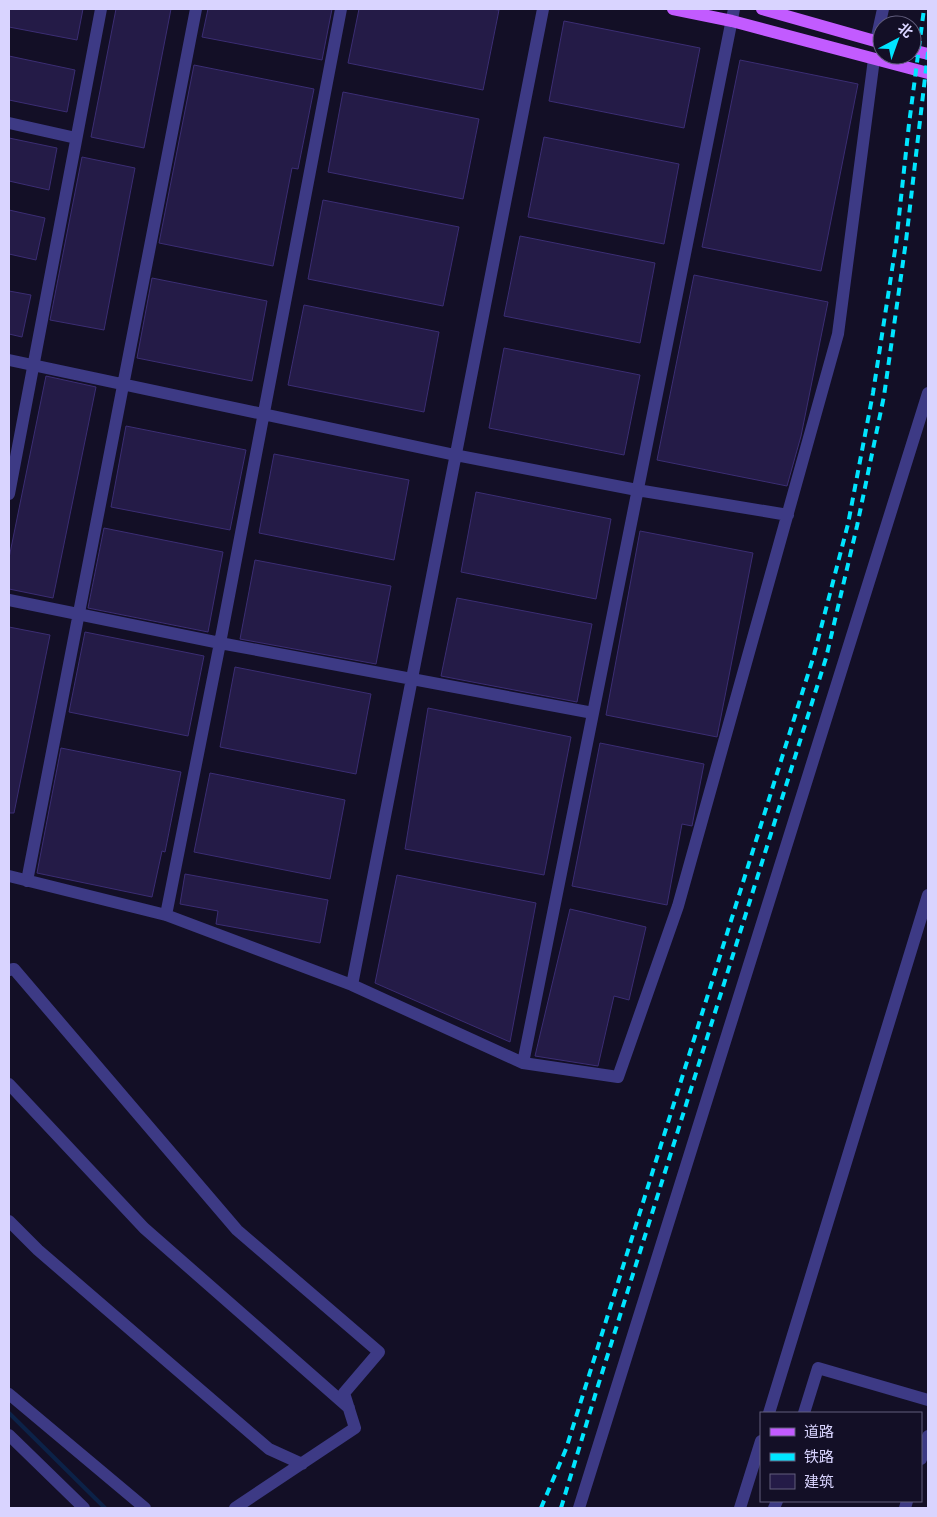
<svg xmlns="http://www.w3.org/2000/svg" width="937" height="1517" font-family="Cabin,'Noto Sans SC',sans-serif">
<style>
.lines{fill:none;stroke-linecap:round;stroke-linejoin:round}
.stream{stroke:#0c2248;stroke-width:4}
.building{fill:#241b47;stroke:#3b2d73}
.minor{stroke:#3d3a85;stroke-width:12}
.major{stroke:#c25bff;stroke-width:12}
.rail{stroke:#00e5ff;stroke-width:4;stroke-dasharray:8 6;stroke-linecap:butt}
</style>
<rect width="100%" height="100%" fill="#130f26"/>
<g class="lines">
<path class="stream" d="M9,1413L105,1508"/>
</g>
<path class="building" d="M9,9H83L77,40L9,27Z
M116,9H171L144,148L91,137Z
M208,9H332L322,60L202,37Z
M359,9H491L499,10L483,90L348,63Z
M564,21L700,48L684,128L549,101Z
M9,56L75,70L67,112L9,100Z
M740,60L858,84L821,271L702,247Z
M194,65L314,89L298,169L292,168L273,266L159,243Z
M343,92L479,119L463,199L328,172Z
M544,137L679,164L664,244L528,217Z
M9,138L57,148L49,190L9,181Z
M82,157L135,168L104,330L50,320Z
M323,200L459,227L443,306L308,279Z
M9,210L45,218L36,260L9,254Z
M520,236L655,263L640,343L504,316Z
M694,275L828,302L801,436L787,486L657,460Z
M152,278L267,301L252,381L137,358Z
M9,291L31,295L22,337L9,334Z
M304,305L439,332L424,412L288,385Z
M504,348L640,375L624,455L489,428Z
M46,376L96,387L53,598L9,589V558Z
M126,426L246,450L230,530L111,507Z
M274,454L409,480L394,560L259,533Z
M476,492L611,519L596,599L461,572Z
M104,528L223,552L208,632L88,608Z
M640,531L753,553L717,737L606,715Z
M255,560L391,586L376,664L240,639Z
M457,598L592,624L577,702L441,676Z
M9,627L50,635L14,813H9Z
M85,632L204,656L188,736L69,712Z
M235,667L371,694L356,774L220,747Z
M428,708L571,737L544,875L405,849Z
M600,743L704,764L692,826L682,824L667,905L572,886Z
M61,748L181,772L165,852L162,851L152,897L37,873Z
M210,773L345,800L330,879L194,852Z
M185,874L328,900L320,943L216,924L218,911L180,904Z
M397,875L536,903L510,1042L375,983Z
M570,909L646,927L629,1000L614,996L598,1066L535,1056Z"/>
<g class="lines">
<path class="minor" d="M876,41L883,9
M9,123L76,138
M9,360L455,455L637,490L788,515
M9,494L101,9
M9,600L220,643L593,713
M9,876L166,915L352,985L523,1063L734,9
M27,881L196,9
M166,915L220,643L341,9
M9,970L14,969L237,1230L379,1352L344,1393L355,1428L235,1508
M352,985L543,9
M523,1063L618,1077L678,906L838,334L874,59
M9,1084L144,1228L349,1408
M9,1221L38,1250L269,1449L302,1464
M9,1394L145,1508
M769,1413L928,895
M804,1413L818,1368L928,1400
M9,1435L84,1508
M921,1459L928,1436
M579,1508L928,393
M740,1508L761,1441
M774,1508L777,1501
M905,1508L907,1501"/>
<path class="major" d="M673,9L732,21L928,73
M762,9L882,43
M912,50L928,54"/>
<path class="rail" d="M541,1508L566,1449L814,655L848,524L873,393L896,244L909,124L924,9
M561,1508L597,1389L826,658L857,526L884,396L906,241L928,52"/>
</g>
<rect width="937" height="1517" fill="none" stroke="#d9d4ff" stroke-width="20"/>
<rect x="760" y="1412" width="162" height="90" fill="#130f26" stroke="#625e7d"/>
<rect x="770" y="1428" width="25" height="8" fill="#c25bff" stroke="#625e7d"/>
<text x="804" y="1437" font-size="15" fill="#d9d4ff">道路</text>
<rect x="770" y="1453" width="25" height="8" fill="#00e5ff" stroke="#625e7d"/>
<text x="804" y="1462" font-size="15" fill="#d9d4ff">铁路</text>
<rect x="770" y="1474" width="25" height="15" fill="#241b47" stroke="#625e7d"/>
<text x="804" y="1487" font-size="15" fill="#d9d4ff">建筑</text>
<g transform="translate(897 40) rotate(41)"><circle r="24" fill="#130f26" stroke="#625e7d"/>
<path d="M0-4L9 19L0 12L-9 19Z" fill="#00e5ff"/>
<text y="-8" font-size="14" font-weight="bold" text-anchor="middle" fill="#d9d4ff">北</text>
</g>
</svg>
